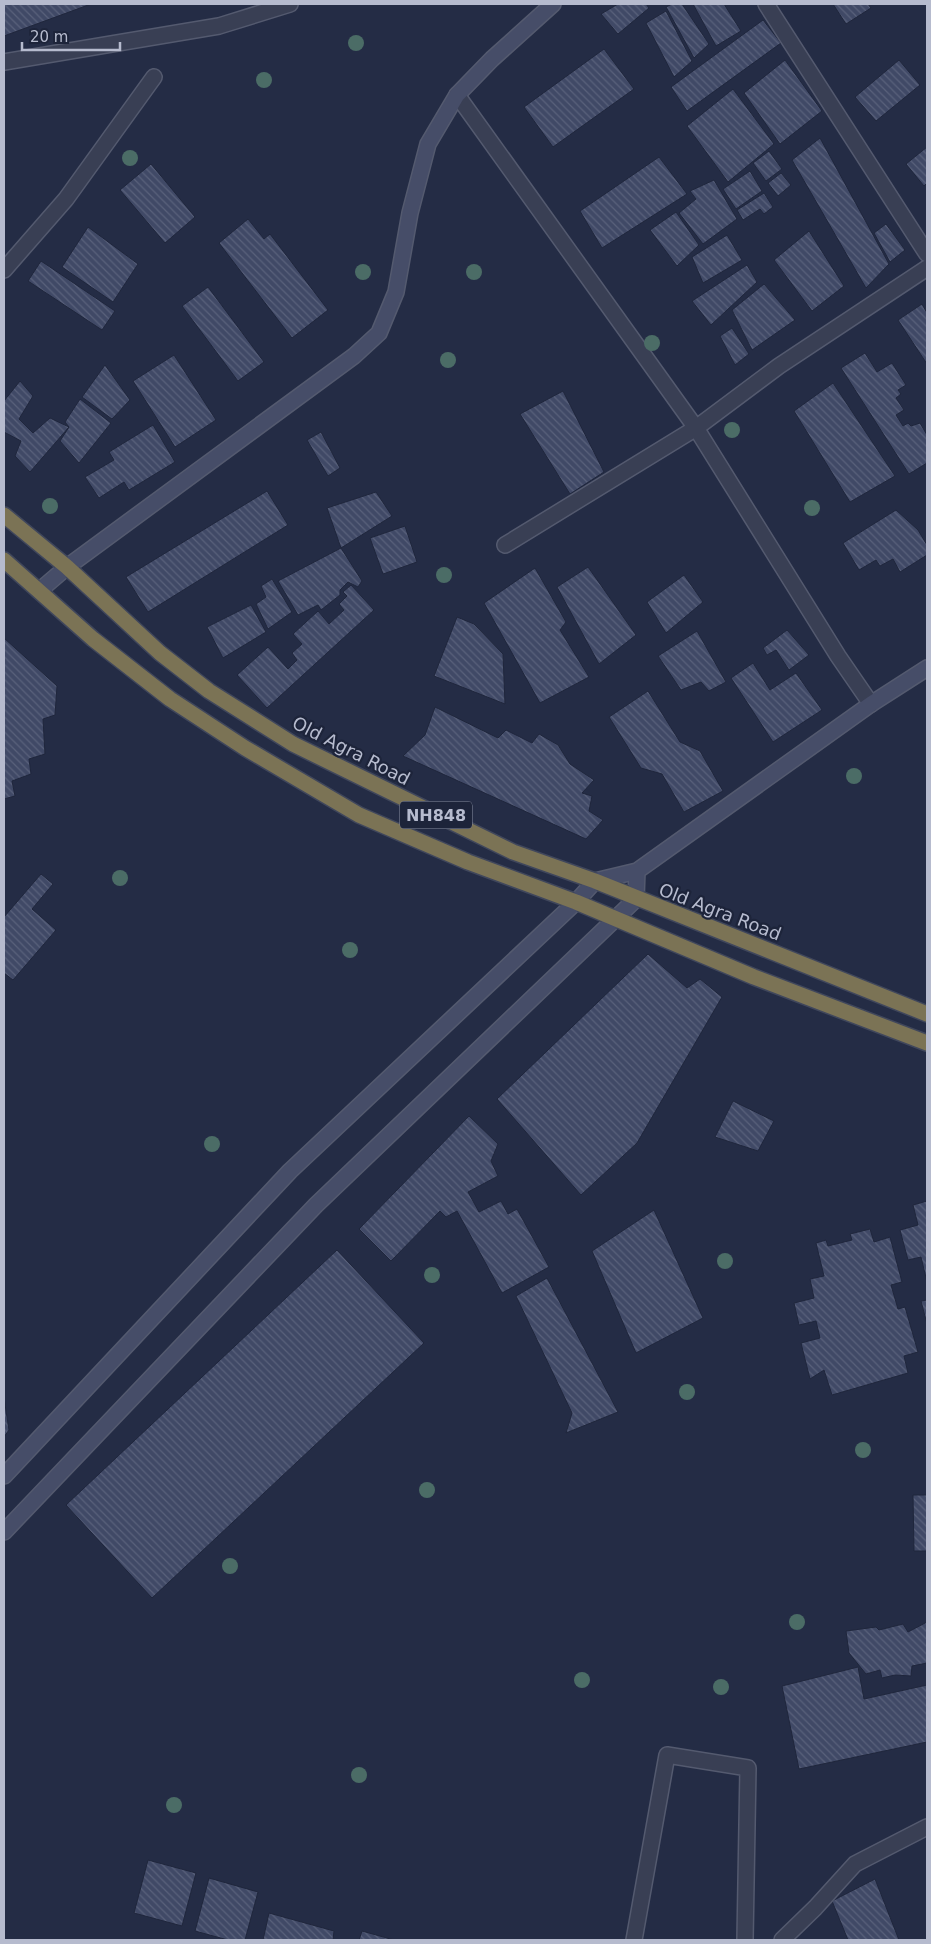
<svg xmlns="http://www.w3.org/2000/svg" width="931" height="1944" font-family="'DejaVu Sans',sans-serif">
<style>
.building{fill:url(#building-back-hatch);stroke:#1f263c}
.lines{fill:none;stroke-linecap:round;stroke-linejoin:round}
.street-casing{stroke:#545a6f;stroke-width:18}
.secondary-casing{stroke:#545a6f;stroke-width:18}
.highway-casing{stroke:#40475c;stroke-width:18}
.street{stroke:#393f54;stroke-width:15}
.secondary{stroke:#464d68;stroke-width:15}
.highway{stroke:#7b7355;stroke-width:15}
.tree{fill:#4b6c66}
.labels{text-anchor:middle;stroke-width:4.5;stroke-linejoin:round;paint-order:stroke}
.shield{fill:#1d243a;stroke:#888ea2;stroke-width:1}
.shield-label{font-size:16px;font-weight:bold;fill:#b6bbce}
.street-label{font-size:18px;fill:#b6bbce;stroke:#1d243a}
</style>
<defs>
<pattern id="building-back-hatch" width="6" height="6" patternUnits="userSpaceOnUse" patternTransform="scale(1.25)"><rect width="6" height="6" fill="#404966"/><path d="M-1 5l2 2M0 0l6 6M5-1l2 2" fill="none" stroke="#59617b"/></pattern>
</defs>
<rect width="100%" height="100%" fill="#242c45"/>
<path class="building" d="M4,4H91L4,36Z
M618,4H646L649,8L618,34L601,14Z
M672,4H682L709,44L694,58L666,7Z
M693,4H724L741,31L716,46Z
M833,4H868L871,8L846,24Z
M666,11L692,61L674,77L646,23Z
M763,20L781,43L687,111L671,87Z
M604,49L634,89L553,147L524,107Z
M785,60L822,111L780,144L744,93Z
M899,60L920,85L876,121L855,97Z
M733,89L774,144L728,182L687,126Z
M820,138L889,264L866,288L792,160Z
M927,147V183L924,186L906,164Z
M769,151L782,169L766,181L753,163Z
M659,157L687,194L602,248L580,211Z
M151,164L195,217L165,243L120,190Z
M750,171L762,191L736,209L723,189Z
M781,173L791,185L778,196L768,183Z
M714,180L737,219L703,244L679,213L696,199L690,191Z
M764,193L773,207L764,214L760,209L743,220L737,210Z
M676,212L699,245L677,266L650,230Z
M248,219L264,239L270,234L328,310L292,338L219,243Z
M886,224L905,250L890,262L874,233Z
M88,227L138,264L113,302L62,267Z
M809,231L844,286L812,311L774,260Z
M727,235L742,260L703,283L692,257Z
M41,261L115,311L102,330L28,281Z
M747,265L757,282L711,325L692,301Z
M764,284L795,320L752,350L732,310Z
M208,287L264,362L238,381L182,306Z
M922,304L927,313V364L898,320Z
M732,328L749,354L735,365L720,336Z
M865,353L877,372L892,363L906,385L898,390L901,394L896,398L904,410L896,415L903,426L908,423L911,426L920,423L927,435V463L909,474L841,368Z
M174,355L216,420L175,447L133,381Z
M105,365L130,400L112,419L82,397Z
M20,381L33,396L19,419L33,433L50,418L69,427L30,472L15,456L21,441L4,432V401Z
M833,383L895,476L850,502L794,411Z
M563,391L604,472L570,494L520,414Z
M80,399L111,423L79,463L60,441L69,427L65,422Z
M153,425L175,462L129,490L124,482L99,498L85,477L114,460L109,452Z
M321,432L340,468L328,476L307,440Z
M267,491L288,525L148,612L126,577Z
M376,492L392,516L341,548L327,508Z
M896,510L918,530L927,545V555L900,572L893,559L880,566L876,560L859,570L843,543Z
M405,526L417,562L383,574L370,538Z
M341,548L362,581L358,587L348,582L340,590V595L321,610L318,605L298,615L278,581Z
M588,567L636,635L599,664L557,587Z
M535,568L566,622L560,630L589,677L540,703L484,603Z
M684,575L703,602L666,633L647,602Z
M272,579L292,612L268,629L256,604L266,597L261,586Z
M351,585L374,610L267,708L237,675L268,647L288,669L297,660L292,653L302,644L293,634L318,611L329,624L344,610L339,604L347,596L343,592Z
M251,605L266,632L223,658L207,627Z
M457,617L474,624L503,654L505,704L434,676Z
M787,630L809,655L789,670L776,650L767,655L763,648Z
M697,631L726,682L709,691L701,682L681,690L658,656Z
M4,638L57,686L55,715L43,719L45,754L29,759L31,774L12,781L15,796L4,799Z
M753,663L770,690L796,673L822,710L773,742L731,678Z
M648,691L680,742L700,751L723,791L684,812L662,774L641,768L609,717Z
M435,707L498,738L506,730L532,743L539,734L558,745L570,764L594,780L582,793L592,796L589,811L603,820L586,839L403,756L425,735Z
M41,874L53,884L32,909L56,930L13,980L4,973V917Z
M648,954L687,988L700,979L722,997L637,1143L581,1195L497,1099Z
M733,1101L774,1121L758,1151L715,1137Z
M469,1116L498,1144L491,1161L498,1176L468,1192L479,1212L501,1201L508,1214L517,1209L549,1267L502,1293L457,1211L446,1217L440,1211L391,1261L359,1229Z
M927,1201V1282L921,1257L908,1260L900,1230L918,1225L913,1205Z
M654,1210L703,1318L636,1353L592,1251Z
M870,1229L874,1242L890,1237L902,1282L891,1285L898,1309L905,1307L918,1352L904,1356L908,1373L832,1395L824,1370L810,1379L801,1343L820,1338L816,1321L799,1325L794,1303L814,1298L810,1279L824,1276L816,1243L826,1240L828,1246L852,1240L850,1234Z
M337,1250L424,1343L152,1598L66,1505Z
M547,1278L618,1412L566,1433L572,1413L516,1296Z
M927,1300V1324L921,1301Z
M4,1398L9,1430L4,1437Z
M913,1495H927V1551H914Z
M927,1622V1663L912,1666L911,1676L895,1675L882,1678L880,1670L866,1674L849,1653L846,1631L876,1627L879,1630L903,1624L908,1632Z
M858,1667L864,1699L927,1685V1742L799,1769L782,1686Z
M148,1860L196,1873L182,1926L134,1913Z
M209,1878L258,1892L245,1940H228L195,1931Z
M875,1879L899,1940H848L832,1901Z
M269,1913L334,1931L333,1940H263Z
M362,1931L394,1940H359Z"/>
<g class="lines">
<g class="street-casing">
<path id="street" d="M766,4L927,254
M4,62L219,26L290,4
M457,95L696,428L838,656L871,704
M4,270L66,199L154,77
M505,545L696,428L779,366L927,268
M634,1940L667,1755L748,1768L745,1940
M782,1940L815,1908L855,1864L927,1827"/>
</g>
<g class="secondary-casing">
<path id="secondary" d="M39,591L67,567L354,356L379,333L396,292L410,213L428,144L457,95L492,59L553,4
M637,871L871,704L927,668
M4,1476L290,1171L576,902L595,881L637,871L636,899L316,1205L4,1532"/>
</g>
<g class="highway-casing">
<path id="highway" d="M4,515L67,567L160,653L209,691L293,744L513,852L595,881L927,1014
M4,560L93,639L170,699L245,748L359,815L468,862L576,902L754,977L927,1043"/>
</g>
<use href="#street" class="street"/>
<use href="#secondary" class="secondary"/>
<use href="#highway" class="highway"/>
</g>
<g class="tree">
<circle cx="356" cy="43" r="8"/>
<circle cx="264" cy="80" r="8"/>
<circle cx="130" cy="158" r="8"/>
<circle cx="363" cy="272" r="8"/>
<circle cx="474" cy="272" r="8"/>
<circle cx="652" cy="343" r="8"/>
<circle cx="448" cy="360" r="8"/>
<circle cx="732" cy="430" r="8"/>
<circle cx="50" cy="506" r="8"/>
<circle cx="812" cy="508" r="8"/>
<circle cx="444" cy="575" r="8"/>
<circle cx="854" cy="776" r="8"/>
<circle cx="120" cy="878" r="8"/>
<circle cx="350" cy="950" r="8"/>
<circle cx="212" cy="1144" r="8"/>
<circle cx="725" cy="1261" r="8"/>
<circle cx="432" cy="1275" r="8"/>
<circle cx="687" cy="1392" r="8"/>
<circle cx="863" cy="1450" r="8"/>
<circle cx="427" cy="1490" r="8"/>
<circle cx="230" cy="1566" r="8"/>
<circle cx="797" cy="1622" r="8"/>
<circle cx="582" cy="1680" r="8"/>
<circle cx="721" cy="1687" r="8"/>
<circle cx="359" cy="1775" r="8"/>
<circle cx="174" cy="1805" r="8"/>
</g>
<g class="labels">
<rect class="shield" x="400" y="801.5" width="72" height="27" rx="4"/>
<g class="shield-label">
<text x="436" y="821">NH848</text>
</g>
<g class="street-label">
<text transform="translate(351 751) rotate(27)" y="6">Old Agra Road</text>
<text transform="translate(720 912) rotate(21)" y="6">Old Agra Road</text>
</g>
</g>
<rect width="931" height="1944" fill="none" stroke="#b6bbce" stroke-width="10"/>
<path d="M22 42v8h98v-8" fill="none" stroke="#b6bbce" stroke-width="2.5"/>
<text x="30" y="42" font-size="15" fill="#b6bbce" stroke="#1d243a" stroke-width="4" paint-order="stroke">20 m</text>
</svg>
